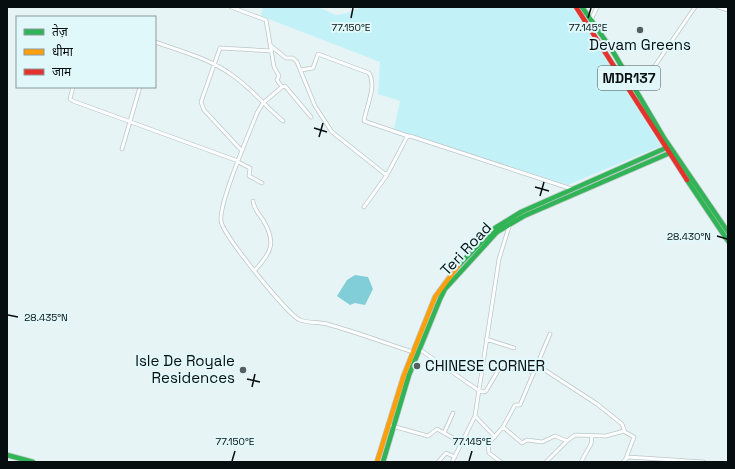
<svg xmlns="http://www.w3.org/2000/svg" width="735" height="469" font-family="'Space Grotesk','Noto Sans Devanagari',sans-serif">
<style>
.grass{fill:#c2f2f8}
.water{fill:#81ced8}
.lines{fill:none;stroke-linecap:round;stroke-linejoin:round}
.street-casing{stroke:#bdc7c8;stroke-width:4.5}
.fast-casing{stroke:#bdc7c8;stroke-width:6}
.slow-casing{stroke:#bdc7c8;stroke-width:6}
.jam-casing{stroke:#bdc7c8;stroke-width:6}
.street{stroke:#fbfdfe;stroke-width:3}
.fast{stroke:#30b455;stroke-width:4.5}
.slow{stroke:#ff9f0a;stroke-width:4.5}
.jam{stroke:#e5322d;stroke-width:4.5}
.ticks{fill:none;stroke:#070e10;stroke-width:1.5}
.poi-dot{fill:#555e60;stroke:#e1f8fb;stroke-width:1.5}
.labels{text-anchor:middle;stroke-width:4;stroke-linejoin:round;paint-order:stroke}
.shield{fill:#e1f8fb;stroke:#485456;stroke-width:1}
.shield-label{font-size:14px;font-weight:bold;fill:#070e10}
.poi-label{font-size:15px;fill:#070e10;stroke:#e1f8fb}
.street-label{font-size:15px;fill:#070e10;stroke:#e1f8fb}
.ticks-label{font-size:10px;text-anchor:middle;fill:#070e10;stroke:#e1f8fb;stroke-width:4;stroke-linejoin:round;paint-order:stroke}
</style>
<rect width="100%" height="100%" fill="#e7f4f5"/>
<path class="grass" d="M263,7L320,8L336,15L348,13L362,7H572L661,146L568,185L394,129L400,101L378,94L380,62L261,16Z"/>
<path class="water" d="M355,275L368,277L373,289L365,305L355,303L350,305L337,296L347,280Z"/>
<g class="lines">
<g class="street-casing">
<path id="street" d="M231,7L266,20L274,67L279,76L277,80L282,87L285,86L311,117
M718,7L728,10
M591,20L597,7
M155,42C181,51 210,59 232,75C251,88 265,106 283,121
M271,46L286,58H293L297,62L315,106L332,132L385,174L388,173L407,137L410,136L572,189
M301,70L313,68L318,54L369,73C377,86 366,107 364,121L408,136
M73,87L70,99L73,101L238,161
M282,87L263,103L257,113C249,134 219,202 221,221C222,234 288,315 300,320C308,323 318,322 327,324C356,332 385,343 413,352
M637,92L695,7
M122,149L140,87
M242,151L204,110L201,102L220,48L272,51
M238,162L250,168L249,176L262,183
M253,201C254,209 258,213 263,220C277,243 271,253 255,270
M364,207L387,175
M486,339L514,348
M419,349L478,390L483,392L486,391L502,364L515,369L518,367L533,372
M537,365L597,404L622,424L625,432L634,437L626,458
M475,416L495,437
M392,426L428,436L437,429L462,443
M503,427L522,443L527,440L542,442L555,436L567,441
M444,433L453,413
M438,462L446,453L455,457
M452,462L475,416L499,259L512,217
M501,462L489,453L488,444L503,427L515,405H520L550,334
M546,462L567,441L575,435L606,436L624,431
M581,462L591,444L592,436
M623,462L628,457L704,462"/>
</g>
<g class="fast-casing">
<path id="fast" d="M582,7L612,50L664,138L728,232
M687,180L728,241
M458,266L495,228L521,212L668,147
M7,455L33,462
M383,462L409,375L440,299L445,289L497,232L524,216L672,152"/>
</g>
<g class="slow-casing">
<path id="slow" d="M377,462L404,375L435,297L458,266"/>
</g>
<g class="jam-casing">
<path id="jam" d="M576,7L687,180"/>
</g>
<use href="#street" class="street"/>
<use href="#fast" class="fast"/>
<use href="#slow" class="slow"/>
<use href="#jam" class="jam"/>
</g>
<path class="ticks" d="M351,18L353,8M588,18L591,8M314,128L327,132M319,137L323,123M535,187L549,191M540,196L544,182M717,236L727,239M8,315L18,317M247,379L260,382M252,387L255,374M232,461L235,451M469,461L472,451"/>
<g class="poi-dot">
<circle cx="640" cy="30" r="4"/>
<circle cx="417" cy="366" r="4"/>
<circle cx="243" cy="370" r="4"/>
</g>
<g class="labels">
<rect class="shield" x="598" y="66" width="62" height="24" rx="3"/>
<g class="shield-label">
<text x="629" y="83">MDR137</text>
</g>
<g class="poi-label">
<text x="640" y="50">Devam Greens</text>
<text x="235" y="366" text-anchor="end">Isle De Royale<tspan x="235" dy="17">Residences</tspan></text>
<text x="425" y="371" text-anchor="start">CHINESE CORNER</text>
</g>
<g class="street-label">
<text transform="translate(466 249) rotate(-47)" y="5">Teri Road</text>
</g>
</g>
<g class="ticks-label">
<text x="351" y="31">77.150°E</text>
<text x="588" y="31">77.145°E</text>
<text x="689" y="240">28.430°N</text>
<text x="46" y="321">28.435°N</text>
<text x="235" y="445">77.150°E</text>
<text x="472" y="445">77.145°E</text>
</g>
<rect width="735" height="469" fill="none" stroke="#070e10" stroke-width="16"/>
<rect x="16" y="16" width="140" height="72" fill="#e1f8fb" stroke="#8a9a9d"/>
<rect x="24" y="29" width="20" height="6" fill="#30b455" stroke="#8a9a9d"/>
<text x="52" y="36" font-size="12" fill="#070e10">तेज़</text>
<rect x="24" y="49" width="20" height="6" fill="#ff9f0a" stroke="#8a9a9d"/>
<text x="52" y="56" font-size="12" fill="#070e10">धीमा</text>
<rect x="24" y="69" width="20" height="6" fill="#e5322d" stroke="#8a9a9d"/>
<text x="52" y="76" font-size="12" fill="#070e10">जाम</text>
</svg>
